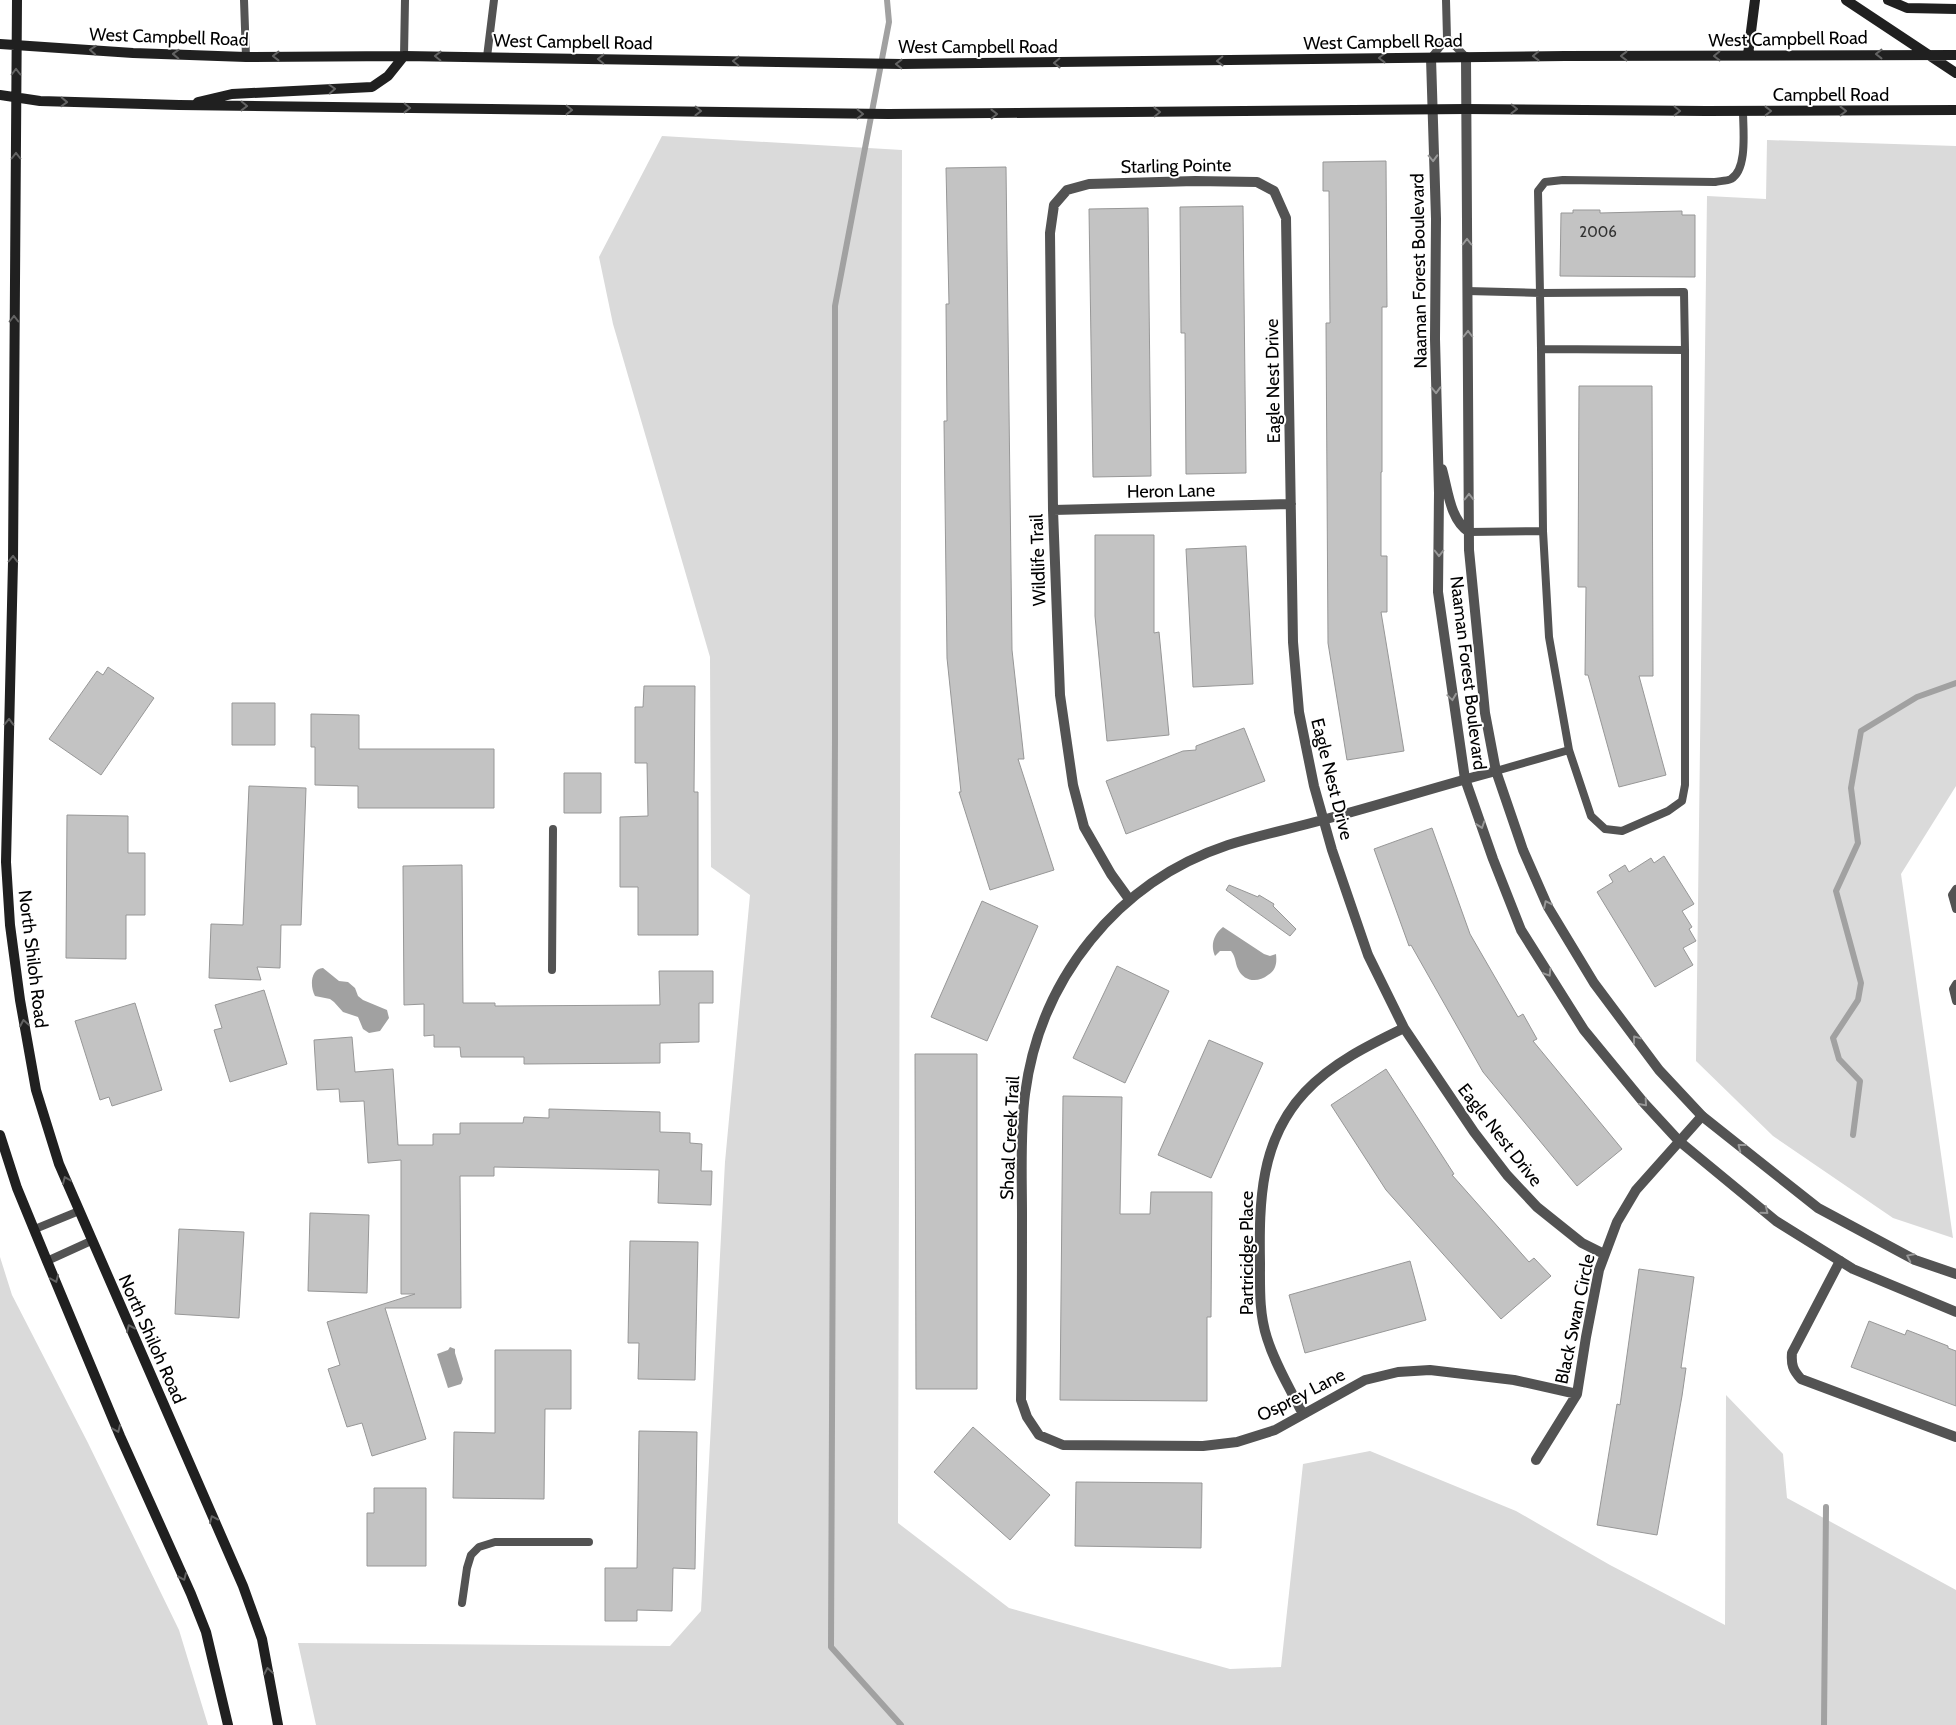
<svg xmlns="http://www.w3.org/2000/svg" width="1956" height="1725" font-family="Cabin,sans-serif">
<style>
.green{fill:#dadada}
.water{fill:#a1a1a1}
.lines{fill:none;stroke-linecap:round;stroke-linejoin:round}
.stream{stroke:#a1a1a1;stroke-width:6}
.building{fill:#c3c3c3;stroke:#979797}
.service{stroke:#535353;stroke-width:8}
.minor{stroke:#535353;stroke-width:10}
.tertiary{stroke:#535353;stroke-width:10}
.secondary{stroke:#202020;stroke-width:10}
.oneway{stroke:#636363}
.oneway2{stroke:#989898}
.labels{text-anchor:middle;stroke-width:4;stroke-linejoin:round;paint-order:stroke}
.number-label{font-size:15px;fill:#313131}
.street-label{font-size:18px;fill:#000;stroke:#fff}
</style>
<rect width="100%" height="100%" fill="#fff"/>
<path class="green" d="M662,136L902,150L898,1523L1009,1608L1230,1669L1281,1667L1303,1464L1370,1451L1516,1511L1610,1565L1725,1625L1726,1395L1783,1454L1787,1498L1956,1590V1725H316L298,1643L670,1646L701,1611L725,1162L750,895L711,867L710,657L613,324L599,257Z
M1767,140L1956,146V786L1901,874L1953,1238L1893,1218L1773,1136L1696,1061L1707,196L1766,199Z
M0,1257L12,1295L88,1443L179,1630L208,1725H0Z"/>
<path class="water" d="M1223,927L1264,954L1270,956L1276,954C1277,963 1276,970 1268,975C1258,983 1244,982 1238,969C1235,963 1236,957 1231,951H1220L1215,956C1210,945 1214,934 1223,927Z
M323,968L339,981L348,982L355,988L358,996L363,1000L387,1010L389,1018L380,1031L369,1033L363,1029L358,1017L343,1012L334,1002L330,999L315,996C310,987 310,969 323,968Z
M450,1347L455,1349V1353L463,1379L461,1384L448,1388L437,1354L448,1350Z"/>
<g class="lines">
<path class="stream" d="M887,0L889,22L835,306V738L831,1647L901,1725
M1853,1135L1860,1081L1839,1059L1833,1038L1858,1000L1861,983L1836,891L1858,843L1851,788L1861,731L1917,697L1956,683
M1824,1725L1826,1507"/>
</g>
<path class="building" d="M1386,161L1387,307H1382V472H1381V556H1387V612H1381L1404,751L1347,760L1328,643L1326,323H1330L1329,191H1323V162Z
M1006,167L1012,650L1024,759H1018L1054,870L990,890L959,792H961L947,658L944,421H947L946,304H949L946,168Z
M1243,206L1246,473L1186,474L1185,333H1181L1180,207Z
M1148,208L1151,476L1093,477L1089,209Z
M1573,210H1600V213L1682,211V215H1695V277L1560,276L1561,213H1573Z
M1579,386H1652L1653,676H1639L1666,775L1619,787L1588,675H1585L1586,587H1578Z
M1095,535H1154V633L1159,632L1169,735L1107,741L1095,616Z
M1246,546L1253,684L1193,687L1186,549Z
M108,667L154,698L101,775L49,739L97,671L103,675Z
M644,686H695L694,792H698V935H638V887H620V817L648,816L647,763H635V707H643Z
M232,703H275V745H232Z
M311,714L359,715V749H494V808H358V786L315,785V747H311Z
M1244,728L1265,781L1126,834L1106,781L1183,751L1196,750V746Z
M564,773H601V813H564Z
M249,786L306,788L301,925H281L280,968L257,967L261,980L209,978L211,924L243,925Z
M67,815L128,816V853H145V915H126V959L66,958Z
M1432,828L1470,934L1518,1017L1523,1014L1537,1039L1533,1041L1622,1149L1577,1186L1483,1072L1411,945L1409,946L1374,849Z
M1664,856L1694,904L1682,911L1692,927L1689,929L1696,941L1683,948L1693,965L1655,987L1597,892L1613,882L1609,875L1625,865L1629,872L1651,858L1654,863Z
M462,865L463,1003H495V1006L660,1005L659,971H713V1003H699V1042L660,1043V1063L524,1064V1057H461L460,1047H434V1035L424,1036V1004L404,1005L403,866Z
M1229,885L1258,897L1259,895L1274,904L1273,906L1296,929L1290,936L1226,890Z
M982,901L1038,926L987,1041L931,1017Z
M1117,966L1169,991L1125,1083L1073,1058Z
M264,990L287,1064L230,1082L214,1030L222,1028L215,1005Z
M135,1003L162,1090L112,1106L109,1097L100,1100L75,1021Z
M352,1037L355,1072L393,1069L398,1145H433V1134H460V1123H523L524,1117L549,1118V1109L660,1112V1132L690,1133V1143L702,1144L701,1171H712L711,1205L658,1203L659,1170L494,1167V1176H460L461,1308H385L426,1439L372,1456L362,1423L347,1427L328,1369L340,1365L327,1322L415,1294H401V1160L368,1163L364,1101L340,1102L339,1089L317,1090L314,1040Z
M1209,1040L1263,1063L1211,1178L1158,1155Z
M915,1054H977V1389H916Z
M1386,1069L1454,1174L1452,1175L1529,1262L1534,1258L1551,1276L1501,1319L1386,1190L1331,1105Z
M1063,1096L1122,1097L1120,1214H1150L1151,1192H1212L1211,1317H1207V1401L1060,1400Z
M310,1213L369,1215L367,1293L308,1291Z
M179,1229L244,1232L239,1318L175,1314Z
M630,1241L698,1242L695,1380L638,1379L639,1343H628Z
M1410,1261L1426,1320L1305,1353L1289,1295Z
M1639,1269L1694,1277L1681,1368H1686L1682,1396L1657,1535L1597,1525L1617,1404L1620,1405Z
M1869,1321L1905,1335L1907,1330L1948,1346V1348L1956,1351V1406L1851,1367Z
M495,1350H571V1409H545L544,1499L453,1498L454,1432L495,1433Z
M973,1427L1050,1495L1010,1540L934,1472Z
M639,1431L697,1432L695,1569L673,1568L672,1611L637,1610V1621H605V1568H637Z
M1076,1482L1202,1483L1201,1548L1075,1546Z
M374,1488H426V1566H367V1513H374Z"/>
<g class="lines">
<path class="service" d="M244,0L246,57
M1447,38L1466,57
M404,56L405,0
M487,57L494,0
M1431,58L1447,38L1446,0
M1467,291L1540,293L1538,191L1545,182L1563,180L1715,182C1719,181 1727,181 1731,179C1748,169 1743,129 1743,111
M1541,349L1540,293L1684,292L1685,350
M1469,532L1543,531
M1496,771L1569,750L1591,816L1605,829L1622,831L1668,811L1682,801L1685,785V350L1541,349L1543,531L1549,637L1569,750
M1956,889L1952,895L1956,909
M552,970L553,829
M1956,984L1953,989L1956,1001
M35,1229L79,1211
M47,1261L91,1241
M462,1603L467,1568L471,1555L479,1547L495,1542H589"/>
<path class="minor" d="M1053,510L1291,504
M1496,771C1439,786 1383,804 1326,819C1294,828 1260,835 1228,845C1117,882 1040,979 1025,1094C1020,1131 1022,1176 1022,1214C1022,1276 1022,1338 1021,1400L1027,1417L1039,1435L1063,1445L1203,1446L1237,1442L1275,1430L1365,1380L1398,1372L1430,1370L1514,1380L1577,1394
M1129,899L1111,874L1084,827L1073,785L1060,695L1053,510L1050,233L1054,205L1067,190L1089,184L1195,181L1257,182L1274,191L1286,218L1293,642L1299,712L1314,786L1332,850L1368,955L1404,1028L1474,1132L1507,1175L1537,1207L1582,1243L1604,1254
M1840,1261L1792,1353C1791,1365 1793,1370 1801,1379L1956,1437
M1303,1414C1290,1389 1275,1364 1267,1338C1259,1314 1260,1288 1260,1263C1259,1202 1260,1140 1305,1092C1332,1063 1369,1045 1404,1028
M1536,1460L1577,1394L1586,1337L1599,1270L1617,1222L1636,1190L1702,1116"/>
<path class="tertiary" d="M1466,57L1469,550L1485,713L1496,771L1523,850L1548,907L1594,983L1659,1070L1702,1116L1818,1208L1915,1260L1956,1274
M1431,58L1436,219L1435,339L1439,493L1438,592L1465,779L1493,859L1521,930L1584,1030L1644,1103L1679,1141L1776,1221L1853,1269L1956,1312
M1442,469C1448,490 1450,520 1469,532"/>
<path class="secondary" d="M17,0L13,562L6,862L10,925L20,1000L36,1090L59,1164L243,1586L262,1639L278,1725
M1846,0L1956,73
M1888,0L1907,8L1956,9
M0,44L133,53L246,57L404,56L902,64L1565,56L1956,55
M1748,55L1755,0
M0,95L40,101L179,105L888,114L1466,109L1706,111L1956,110
M198,102L232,94L372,87L388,76L404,56
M0,1135L17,1188L47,1261L120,1436L191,1594L206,1632L228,1725"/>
</g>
<defs><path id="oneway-chevron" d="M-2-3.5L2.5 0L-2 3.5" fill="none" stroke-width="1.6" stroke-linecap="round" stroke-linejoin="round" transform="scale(1.25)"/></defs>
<g class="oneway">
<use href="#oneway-chevron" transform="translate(93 50) rotate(-176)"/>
<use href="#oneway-chevron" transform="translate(176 54) rotate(-178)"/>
<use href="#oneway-chevron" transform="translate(1879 54) rotate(180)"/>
<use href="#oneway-chevron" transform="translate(276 56) rotate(180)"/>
<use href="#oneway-chevron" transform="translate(438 56) rotate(-179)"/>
<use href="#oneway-chevron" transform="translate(1536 56) rotate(179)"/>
<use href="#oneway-chevron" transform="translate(1624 56) rotate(180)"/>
<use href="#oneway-chevron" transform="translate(1717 56) rotate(179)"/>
<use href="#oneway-chevron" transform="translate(1382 58) rotate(179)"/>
<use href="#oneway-chevron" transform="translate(601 59) rotate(-179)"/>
<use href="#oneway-chevron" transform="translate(736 61) rotate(-179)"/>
<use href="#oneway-chevron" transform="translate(1220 61) rotate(179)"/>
<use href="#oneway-chevron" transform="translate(1057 63) rotate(179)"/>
<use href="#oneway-chevron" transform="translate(899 64) rotate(-179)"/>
<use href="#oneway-chevron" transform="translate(16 72) rotate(-90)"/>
<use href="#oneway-chevron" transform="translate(332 89) rotate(-3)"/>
<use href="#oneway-chevron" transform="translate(64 102) rotate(2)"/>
<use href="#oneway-chevron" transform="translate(244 106) rotate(1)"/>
<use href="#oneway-chevron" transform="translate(407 108) rotate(1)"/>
<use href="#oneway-chevron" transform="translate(1514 109) rotate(1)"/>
<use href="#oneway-chevron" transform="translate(569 110) rotate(1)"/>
<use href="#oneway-chevron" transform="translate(698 111) rotate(1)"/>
<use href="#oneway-chevron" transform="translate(1677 111) rotate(1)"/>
<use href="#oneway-chevron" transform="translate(1768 111)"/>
<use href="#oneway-chevron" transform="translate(1843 111)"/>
<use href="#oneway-chevron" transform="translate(1157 112) rotate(-1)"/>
<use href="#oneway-chevron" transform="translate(860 114) rotate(1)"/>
<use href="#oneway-chevron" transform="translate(994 114) rotate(-1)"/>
<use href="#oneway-chevron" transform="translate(16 156) rotate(-90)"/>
<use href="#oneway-chevron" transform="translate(14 319) rotate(-90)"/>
<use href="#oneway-chevron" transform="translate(13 559) rotate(-89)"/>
<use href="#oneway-chevron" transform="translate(9 722) rotate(-89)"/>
<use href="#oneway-chevron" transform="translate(24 1023) rotate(-100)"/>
<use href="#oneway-chevron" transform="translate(66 1180) rotate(-113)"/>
<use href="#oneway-chevron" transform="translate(55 1279) rotate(67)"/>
<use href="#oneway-chevron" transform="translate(130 1328) rotate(-114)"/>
<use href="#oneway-chevron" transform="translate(117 1429) rotate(67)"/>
<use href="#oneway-chevron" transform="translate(213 1519) rotate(-114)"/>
<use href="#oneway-chevron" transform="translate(183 1577) rotate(66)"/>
<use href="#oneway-chevron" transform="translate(268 1671) rotate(-100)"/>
</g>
<g class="oneway2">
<use href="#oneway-chevron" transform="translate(1433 158) rotate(88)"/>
<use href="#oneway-chevron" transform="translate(1467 242) rotate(-90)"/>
<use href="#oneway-chevron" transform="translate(1468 334) rotate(-90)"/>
<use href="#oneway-chevron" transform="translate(1436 390) rotate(88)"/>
<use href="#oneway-chevron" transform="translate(1469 497) rotate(-90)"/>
<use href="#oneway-chevron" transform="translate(1439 553) rotate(90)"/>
<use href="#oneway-chevron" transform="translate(1452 697) rotate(82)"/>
<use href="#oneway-chevron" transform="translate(1481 825) rotate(71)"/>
<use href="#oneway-chevron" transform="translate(1547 904) rotate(-116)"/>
<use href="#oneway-chevron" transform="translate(1548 973) rotate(58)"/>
<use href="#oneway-chevron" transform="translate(1636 1039) rotate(-127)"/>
<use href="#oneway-chevron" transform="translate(1644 1103) rotate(49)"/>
<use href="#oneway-chevron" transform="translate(1741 1147) rotate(-142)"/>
<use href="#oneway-chevron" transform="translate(1765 1211) rotate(39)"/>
<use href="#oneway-chevron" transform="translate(1910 1257) rotate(-154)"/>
</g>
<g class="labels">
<g class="number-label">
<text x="1598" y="237">2006</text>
</g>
<g class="street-label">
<text transform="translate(169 37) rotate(2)" y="6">West Campbell Road</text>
<text transform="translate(1788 39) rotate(-1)" y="6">West Campbell Road</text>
<text transform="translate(573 42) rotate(1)" y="6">West Campbell Road</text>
<text transform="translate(1383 42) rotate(-1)" y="6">West Campbell Road</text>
<text x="978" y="53">West Campbell Road</text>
<text x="1831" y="101">Campbell Road</text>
<text transform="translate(1176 166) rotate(-1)" y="6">Starling Pointe</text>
<text transform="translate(1419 271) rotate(-91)" y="6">Naaman Forest Boulevard</text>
<text transform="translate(1273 381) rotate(-91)" y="6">Eagle Nest Drive</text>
<text transform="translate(1171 491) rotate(-1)" y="6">Heron Lane</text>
<text transform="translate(1038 560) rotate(-92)" y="6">Wildlife Trail</text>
<text transform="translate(1468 673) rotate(83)" y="6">Naaman Forest Boulevard</text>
<text transform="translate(1332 779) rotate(76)" y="6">Eagle Nest Drive</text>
<text transform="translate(33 959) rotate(83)" y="6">North Shiloh Road</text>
<text transform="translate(1500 1135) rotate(52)" y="6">Eagle Nest Drive</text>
<text transform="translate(1010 1138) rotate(-87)" y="6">Shoal Creek Trail</text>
<text transform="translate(1247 1253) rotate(-90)" y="6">Partricidge Place</text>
<text transform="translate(1575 1319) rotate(-78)" y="6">Black Swan Circle</text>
<text transform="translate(152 1339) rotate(66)" y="6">North Shiloh Road</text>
<text transform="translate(1301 1395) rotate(-27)" y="6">Osprey Lane</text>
</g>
</g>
</svg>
